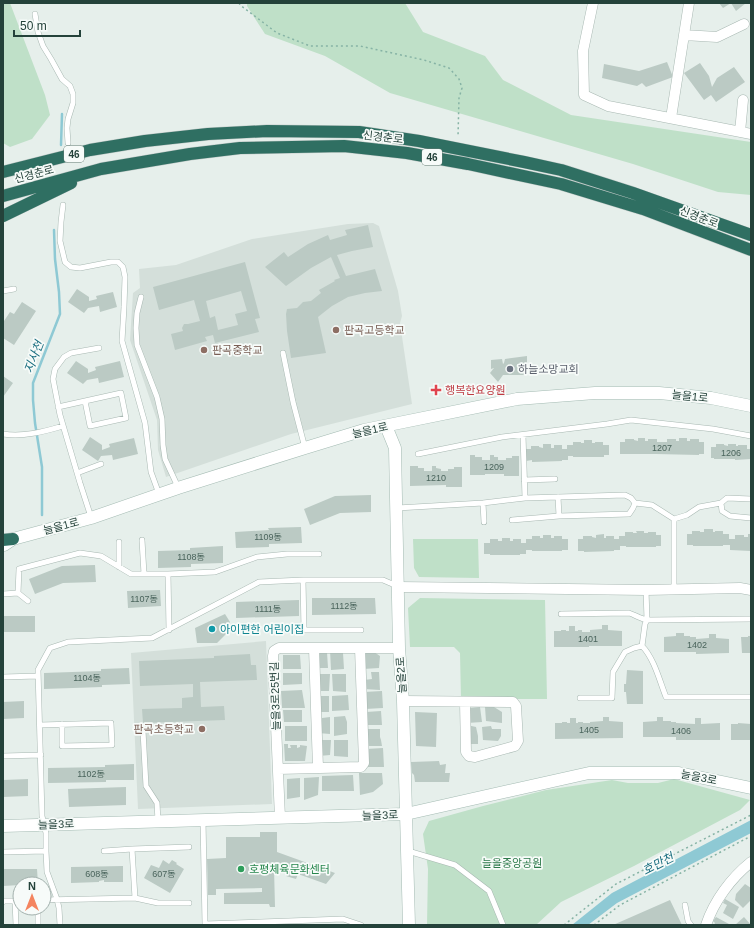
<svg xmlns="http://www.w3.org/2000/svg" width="754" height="928" font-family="Arial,'Noto Sans KR',sans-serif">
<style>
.built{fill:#d4dfda}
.green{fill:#bfe0c8}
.water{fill:#8ec9d4}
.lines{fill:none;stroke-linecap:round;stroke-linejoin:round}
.stream{stroke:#8ec9d4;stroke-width:2.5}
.building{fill:#bbcac4;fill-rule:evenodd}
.lane-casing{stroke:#a8b8b2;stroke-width:6}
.street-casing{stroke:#a8b8b2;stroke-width:11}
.secondary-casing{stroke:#a4bbb3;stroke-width:13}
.highway-casing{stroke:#c2cac8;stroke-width:13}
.path{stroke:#86b3a5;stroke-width:1.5;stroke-dasharray:2 3;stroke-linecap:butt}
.lane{stroke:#fff;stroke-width:5}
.street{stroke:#fff;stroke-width:10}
.secondary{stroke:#fff;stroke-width:12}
.highway{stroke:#2f6f62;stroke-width:12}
.education-dot{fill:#8d6e63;stroke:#f7fbf9;stroke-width:1.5}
.worship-dot{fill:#6b7280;stroke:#f7fbf9;stroke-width:1.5}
.health-dot{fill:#e0444e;stroke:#f7fbf9;stroke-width:1.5}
.culture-dot{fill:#0f9aa8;stroke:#f7fbf9;stroke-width:1.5}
.leisure-dot{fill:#2e9e5b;stroke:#f7fbf9;stroke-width:1.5}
.labels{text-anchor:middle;stroke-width:3.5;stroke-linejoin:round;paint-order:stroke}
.number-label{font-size:9px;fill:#4a645c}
.shield{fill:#f7fbf9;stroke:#637a73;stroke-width:1}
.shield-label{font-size:10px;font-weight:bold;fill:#24423a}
.street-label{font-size:11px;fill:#24423a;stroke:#f7fbf9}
.education-label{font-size:11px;fill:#785e54;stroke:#f7fbf9;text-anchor:start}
.worship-label{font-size:11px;fill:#5b616d;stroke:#f7fbf9;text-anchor:start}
.health-label{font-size:11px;fill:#be3a42;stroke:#f7fbf9;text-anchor:start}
.culture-label{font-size:11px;fill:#0d838f;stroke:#f7fbf9;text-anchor:start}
.park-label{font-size:11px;fill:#2d7a4b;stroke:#f7fbf9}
.leisure-label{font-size:11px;fill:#27864d;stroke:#f7fbf9;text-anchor:start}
.water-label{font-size:12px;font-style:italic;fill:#1c6f80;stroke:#f7fbf9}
</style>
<rect width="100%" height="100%" fill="#e6efeb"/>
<path class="built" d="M373,223L379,226L398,291L402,316L400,323L412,404L291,434L166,477L158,450L157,420L130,340L133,293L140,288L139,269L176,265L252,239L348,224Z
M266,641L272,804L138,809L131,653Z"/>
<path class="green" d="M3,3H10L45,95L50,115L32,139L10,147L3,143Z
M247,3H405L423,32L485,56L503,80L571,115L751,142V195L718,192L633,164L390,93L325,56L265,34L247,6Z
M413,539H478L479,578L419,577L414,568Z
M420,598L545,600L547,699H461L460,653L454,647H410L408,608Z
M674,779L750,800L740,810L634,866L561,902L536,925H427L428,869L423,834L429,821L483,806L546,790L612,780L628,783H658Z"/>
<path class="water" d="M751,820V833L617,903L588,925H572L612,893Z"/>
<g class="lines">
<path class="stream" d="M61,145L62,114
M42,515V467L35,423L33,400V383L60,314L59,292L55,259L54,230"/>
</g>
<path class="building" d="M719,3H746L736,11L731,3L723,8Z
M667,62L673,77L646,87L642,83L637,86L602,78L604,64L639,71Z
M700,63L709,76L712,87L717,78L734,67L745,82L716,102L711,95L704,100L684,73Z
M368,225L373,247L352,251L337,255L346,276L375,269L382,291L365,293L348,297L332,306L323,313L318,317L326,353L291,358L287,331L286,314L287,309L297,308L303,302L311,301L321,293L319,290L335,281L334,280L340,278L331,257L311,268L286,286L265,267L284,252L288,257L308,244L328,235L330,240L347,235L345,230Z
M245,262L260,318L255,319L259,332L215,343L213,335L205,337L207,341L175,350L171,334L183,331L182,328L184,324H188L200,321L194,300L159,310L153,287ZM241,291L247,311L235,314L238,325L218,330L215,316L210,318L206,301Z
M77,289L89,297V301L97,299L96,296L113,292L117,307L100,312L99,306L88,308L84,313L68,302Z
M22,302L36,311L14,345L3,338V321H4L10,312L14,314Z
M527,356V375H503L498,382L490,373L494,368L491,369V360L502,359L503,364L504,363L505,359Z
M76,361L88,369V373L96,370L95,367L120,361L124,377L99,383L98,378L87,380L83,384L67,373Z
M3,376L13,383L3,397Z
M90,437L102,445V450L110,447L109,444L134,438L138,454L113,460L112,455L101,456L98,461L82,450Z
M638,438H645V441H648V439H657V442H667V439H676V441H679V438H687V441H690V439H699V442H704V454H699V455L656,454H620V442H625V439H634V440L638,441Z
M584,440H592V443H595V442H603V445H609V455H604V457H573V456H568V460H562V461L532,462V460L526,461V449H531V446H539V447L543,448V444H551V448H554V445H562V449H567V445H573V442H581V443H584Z
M716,444H724V445L728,446V444H736V446H738V445H747V449H751V459L735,460V459H714V458H711V447H716Z
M470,455H475V457H482V460H490V455H494V457H498V460H506V458H512V456H519V476H504V474H485V475H470Z
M410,466H418V468H424V471H432V466H436V468L441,469V471H448V469H454V467H462V487H446V485L410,486Z
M371,495V512L340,513L310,525L304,509L335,496Z
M301,527L302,543L269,544V547L236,548L235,532L269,530L268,528Z
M704,529H713V532H715V531H723V534H729V539H735V535H744V537H748V534H751V551L730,550V545H723V546H693V545H687V534H692V531H700V532H704Z
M636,531H644V533H648V532H656V535H661V546H656V547H626V546H620V550H614V551L584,552V551H578V539H583V536H592V537L596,538V535L604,534V538H606V536H614V539H619V536H625V532H633V533H637Z
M543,535H551V538H554V536H562V539H568V550H562V551H532V550H526V554H520V555H490V554H484V543H490V539H498V541H502V538H510V541H513V539H521V543H526V539H532V536H540V538H543Z
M223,546V563L191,564V567L158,568V551L190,550V548Z
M95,565L96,582L63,583L35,594L29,579L62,566Z
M160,590L161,606L128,608L127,591Z
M312,598H375L376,614L312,615Z
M299,600V616L236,618V602Z
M225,614L230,622L229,629L226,634L217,643H197L195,628Z
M3,616H35V632H3Z
M602,625H608V630L622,631V646H589V647H554V631H561V630H566V631H569V626H575V631H578V630H582V632H590V630L602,629Z
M676,633H684V636H690V637H696V639L709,638V634H716V638L729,639V653L696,654V652H664V637L676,636Z
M748,636H751V653H742L741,637H748Z
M330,650H340L343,653L344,669L331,670Z
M371,650L380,656L379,668L363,669V652Z
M327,652L328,668H315L316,656L320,653Z
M250,654L251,665H256L257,680L200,682L201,707L224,706L225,720L143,723L142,709L182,708V698L193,697V684L140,686L139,661L214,658V656Z
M283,655H300L301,669H283Z
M129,668L130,684L102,685V687L44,689V673L101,671V669Z
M627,670L643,671V704H627L626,692H624V684H626Z
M371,672H379L380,690L364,689V680L372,679Z
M283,673H302V684L283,685Z
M316,674H330L329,691H317Z
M332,674H346V692L333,691Z
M302,690L305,708H282L281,691Z
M382,691L383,708L365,709L364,692Z
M348,695L349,710L332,711V696Z
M317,696H329V712H317Z
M24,701V718L3,719V702Z
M480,707L482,722L467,723L466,712L470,708Z
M485,707H494L502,712V723L486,721Z
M283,710H302V722H284Z
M381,711L382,725H366V712Z
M415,712L437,713L436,747L416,746Z
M345,716L347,722V734L334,736V717Z
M330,717V734L318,733V721L322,720V718Z
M603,717H609V721L623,722V738L555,739V723H562V722H567V723H570V718H576V723H578V722H583V723H590V722L603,721Z
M657,717H663V721H671V722H676V723L695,724V718H701V724L720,723V740H676V737H643V722L657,721Z
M738,723L751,724V740H731V724H738Z
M467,725L476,727L478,736V744H467Z
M285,726H307V741H285Z
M491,726L492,729H501V736L498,741L483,740L482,727Z
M366,729H380V737L381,740L382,746H367Z
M318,740H331L330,755L319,756Z
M334,740H348V757L334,756Z
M284,744H288V748H291L290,745H297V748L300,747V745L307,746L305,761H285Z
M383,748L384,767H366V749Z
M439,761L440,765L446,764L445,773H450L449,782H415L414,775L412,773L411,762Z
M134,764V780H106V782L48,783V768L105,767V765Z
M359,773H382L383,784L373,792L360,795Z
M353,775L354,791H322V776Z
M319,777L318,795L304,800V778Z
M300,778V797L287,799V779Z
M28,779V796L3,797V780Z
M126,787V805L69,807L68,789Z
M260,832H277V852L335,873L326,884L298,874L296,879L286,876L288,870L282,868H274L275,907H270L269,904H224V893L262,892V888L216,889V895H208L207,859L226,858V837H260Z
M163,860L169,864L172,860L177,863L176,864L184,869L170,893L144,878L151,865L159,868Z
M123,866V882H104V880L99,881V882L71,883V867Z
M3,869H37L38,884H20V885L3,886Z
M745,884L751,888V900L743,908L735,900L736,894Z
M725,899L739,907L733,919L723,913L727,905L723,903Z
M670,900L682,925H613Z
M716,917L729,924V925H714L715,923L713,921Z
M744,917L751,925H735Z"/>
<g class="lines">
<g class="lane-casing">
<path id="lane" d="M35,14L38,32L43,46L51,59L62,79L70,86L73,94V103L68,119L67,128L68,143
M63,205L61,222L60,241L65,262L71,267L80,268L111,262H118L123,267L125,277L124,307L122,341L145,423L151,472L159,494
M3,291L14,289
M141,297L137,313L136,328L137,345L157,397L162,419L163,445L165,459L178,487
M283,353L293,402L305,448
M58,407L121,393L126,418L90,426L85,401
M3,434C23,437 43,432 63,426
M523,435L525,498
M418,454L502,437L607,424L631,420L713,429L751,436
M77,473L101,464
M524,480L555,479
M558,497L559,516
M483,503L484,522
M721,503L722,511L730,516L751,518
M397,508L483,503L525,498L625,495L631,498L635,503L652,505L674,519L687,515L699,507L721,503L727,498L751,499
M91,517L80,483L60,415L53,379L55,369L64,357L71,353L99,348
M674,519V589
M512,520L559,516L629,514L633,508L635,503
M142,540L144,574
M119,542V567
M168,574L215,572L257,557L287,554H319
M303,580L304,630H361
M18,593L19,569L80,553L101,556L131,574H168L169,630
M3,594L18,593L28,601
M561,614L629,613C635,615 641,619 647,620L751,619
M642,646C654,658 660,682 666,697H751
M3,677L38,676
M580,698H612L613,672L625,652L634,648L642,646L645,624L647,620L646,590
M40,725L111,723L112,745L62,746V724
M143,731L146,786L157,803L158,821
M3,756L41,755
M203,820L205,924L343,919L361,925
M132,849L189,847
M46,851L47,872L57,899L59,908L60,925
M408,851L455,865L489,891L503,925
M3,852L46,851V833L42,816L38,670L50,648L68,642L152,638L259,582L303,580H383L397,586
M135,898L158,903H189
M44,900L135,898L132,849L104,851
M3,902L4,901H15
M685,905L688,921L691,925
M38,908V925
M16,925L15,901H20"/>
</g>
<g class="street-casing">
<path id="street" d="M593,3L583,51L584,95L608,106L751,134
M684,35L717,37L744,24
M671,118L689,3
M740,132L743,100
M398,587L646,590L740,588L751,590
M314,648L318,768
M403,701L513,702L516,706L518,741L515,746L475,757L469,756L466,752L465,702
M278,769L361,767L364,763L360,648
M280,818L273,656L274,651L279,648H399
M706,925C714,901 731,878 751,862"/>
</g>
<g class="secondary-casing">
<path id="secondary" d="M386,426L395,448L399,648L403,701L409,925
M4,545L13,539L91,518L178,488L305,448L364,430L517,399L595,393H659L711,398L751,406
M3,826L406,814L589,773H679L751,788"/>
</g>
<g class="highway-casing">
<path id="highway" d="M3,172L90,150L145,141L208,134L267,131L359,132L419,141L524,162L561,170L633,193L751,235
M3,196L101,169L190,154L240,148L344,146L407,153L468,164L561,184L643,209L751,250
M3,216L71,183
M3,540L13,539"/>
</g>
<path class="path" d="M239,3L240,5L277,33L310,46H360L424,60L449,68L459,79L462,88L459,98L458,137
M564,925L616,884L751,815
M594,925L620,905L751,836"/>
<use href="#lane" class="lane"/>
<use href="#street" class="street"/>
<use href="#secondary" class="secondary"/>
<use href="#highway" class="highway"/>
</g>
<g class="education-dot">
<circle cx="336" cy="330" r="4"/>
<circle cx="204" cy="350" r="4"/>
<circle cx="202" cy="729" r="4"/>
</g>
<circle class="worship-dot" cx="510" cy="369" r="4"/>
<path class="health-dot" d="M434 384h4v4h4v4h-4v4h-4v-4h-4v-4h4z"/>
<circle class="culture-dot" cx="212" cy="629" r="4"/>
<circle class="leisure-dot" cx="241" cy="869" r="4"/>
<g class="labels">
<g class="number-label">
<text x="662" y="451">1207</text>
<text x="731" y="456">1206</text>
<text x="494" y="470">1209</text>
<text x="436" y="481">1210</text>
<text x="268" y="540">1109동</text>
<text x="191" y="560">1108동</text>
<text x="144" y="602">1107동</text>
<text x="344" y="609">1112동</text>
<text x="268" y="612">1111동</text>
<text x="588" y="642">1401</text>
<text x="697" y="648">1402</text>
<text x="87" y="681">1104동</text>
<text x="589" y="733">1405</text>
<text x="681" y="734">1406</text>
<text x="91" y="777">1102동</text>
<text x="97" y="877">608동</text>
<text x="164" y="877">607동</text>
</g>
<g class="shield">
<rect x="64" y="146" width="20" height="16" rx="3"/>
<rect x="422" y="149" width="20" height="16" rx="3"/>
</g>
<g class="shield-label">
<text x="74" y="158">46</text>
<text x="432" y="161">46</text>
</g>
<g class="street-label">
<text transform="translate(383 137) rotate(6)" y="4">신경춘로</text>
<text transform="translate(34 174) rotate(-15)" y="4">신경춘로</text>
<text transform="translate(699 217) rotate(21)" y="4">신경춘로</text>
<text transform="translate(690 396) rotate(6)" y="4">늘을1로</text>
<text transform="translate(370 430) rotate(-13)" y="4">늘을1로</text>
<text transform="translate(61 526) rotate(-15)" y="4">늘을1로</text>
<text transform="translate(401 675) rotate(-94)" y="4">늘을2로</text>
<text transform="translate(275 696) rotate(-92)" y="4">늘을3로25번길</text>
<text transform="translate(699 777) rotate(11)" y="4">늘을3로</text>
<text transform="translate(380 815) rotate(-2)" y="4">늘을3로</text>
<text transform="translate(56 824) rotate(-2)" y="4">늘을3로</text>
</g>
<g class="education-label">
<text x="344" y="334">판곡고등학교</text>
<text x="212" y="354">판곡중학교</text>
<text x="194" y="733" text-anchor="end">판곡초등학교</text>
</g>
<g class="worship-label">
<text x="518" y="373">하늘소망교회</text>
</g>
<g class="health-label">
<text x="445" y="394">행복한요양원</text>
</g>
<g class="culture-label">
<text x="220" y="633">아이편한 어린이집</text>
</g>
<g class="park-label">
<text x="512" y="867">늘을중앙공원</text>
</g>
<g class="leisure-label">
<text x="249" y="873">호평체육문화센터</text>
</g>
<g class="water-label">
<text transform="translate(34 357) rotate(-69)" y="4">지사천</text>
<text transform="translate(658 864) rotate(-27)" y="4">호만천</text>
</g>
</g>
<rect width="754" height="928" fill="none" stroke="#24423a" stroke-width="8"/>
<g transform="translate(32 896)"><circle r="19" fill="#f7fbf9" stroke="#a3b1ad"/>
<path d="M0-3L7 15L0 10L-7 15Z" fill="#f4845f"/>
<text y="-6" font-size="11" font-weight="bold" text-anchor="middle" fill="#24423a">N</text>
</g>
<path d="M14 30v6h66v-6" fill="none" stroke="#24423a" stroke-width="2"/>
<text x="20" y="30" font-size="12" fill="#24423a" stroke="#f7fbf9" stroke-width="3" paint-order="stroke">50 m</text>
</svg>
